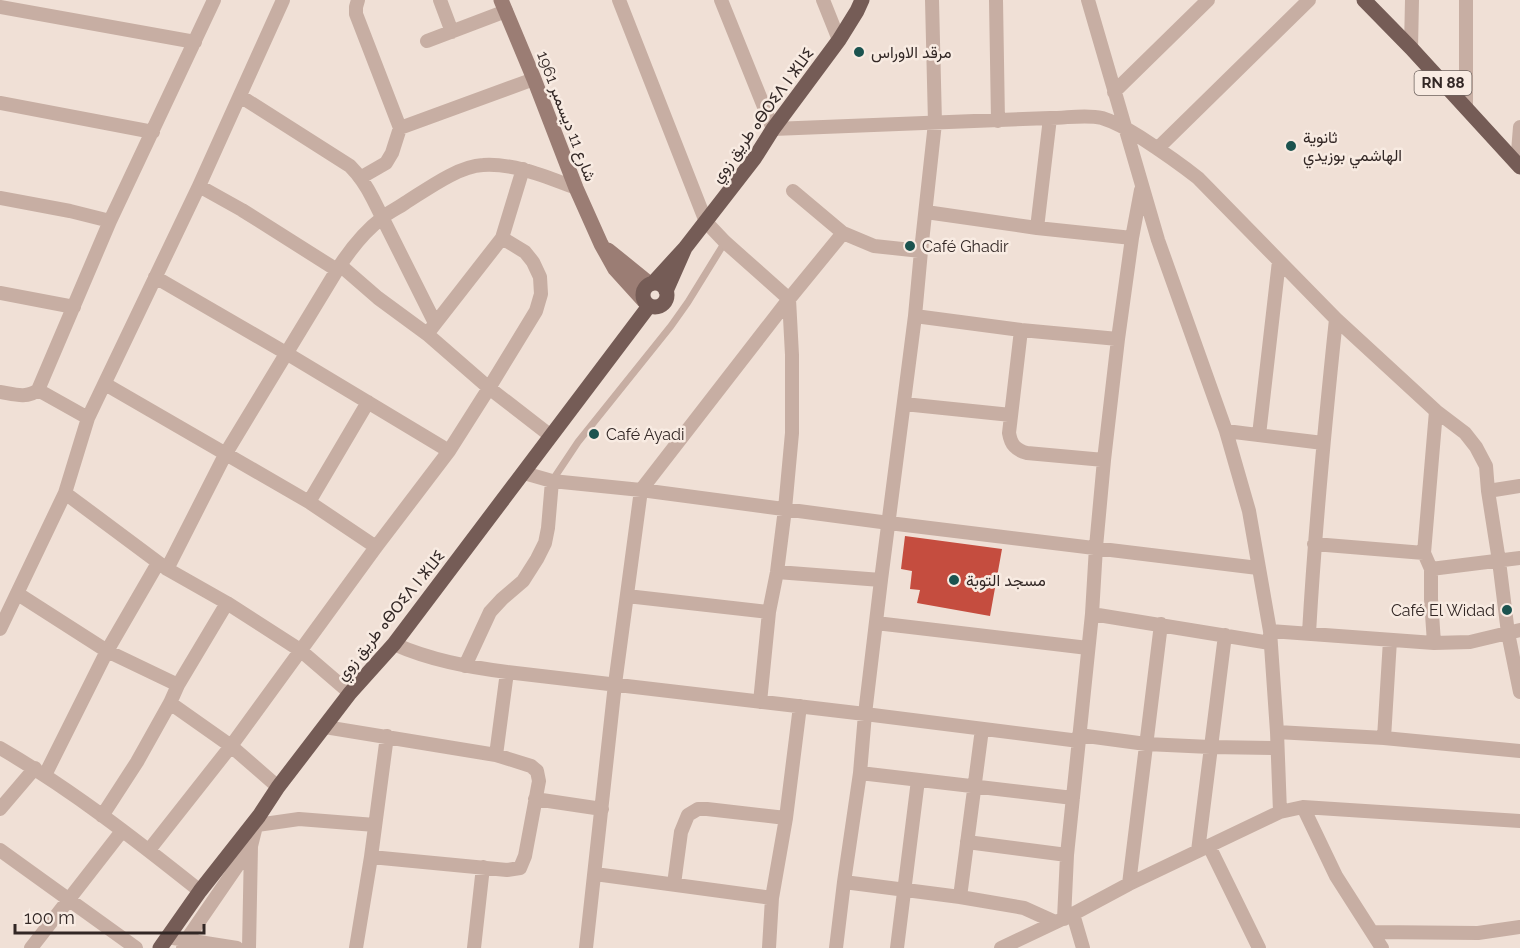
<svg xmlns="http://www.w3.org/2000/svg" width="1520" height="948" font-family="Raleway,Vazirmatn,'Noto Sans Tifinagh',sans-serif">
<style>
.building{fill:#c54d3f}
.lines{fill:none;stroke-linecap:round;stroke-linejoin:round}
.lane{stroke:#c7aea3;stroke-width:7}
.street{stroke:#c7aea3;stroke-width:14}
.secondary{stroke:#9b7d74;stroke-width:15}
.primary{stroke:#755c56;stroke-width:15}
.poi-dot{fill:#1b534f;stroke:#f8ebe2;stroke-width:2}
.labels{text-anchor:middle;stroke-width:5;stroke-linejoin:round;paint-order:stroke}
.shield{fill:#f8ebe2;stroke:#6d625e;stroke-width:1.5}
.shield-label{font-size:15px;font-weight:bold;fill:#322725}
.poi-label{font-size:16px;fill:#322725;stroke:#f8ebe2;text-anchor:start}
.street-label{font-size:16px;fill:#322725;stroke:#f8ebe2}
</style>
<rect width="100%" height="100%" fill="#f0e0d6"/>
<path class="building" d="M905,536L1002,549L990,616L917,603L920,590L910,589L912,571L901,569Z"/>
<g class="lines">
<path class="lane" d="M552,481L578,442L671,326L688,302L725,242"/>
<path class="street" d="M358,0L356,7V14L400,128L392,153L386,163L360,178
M440,0L452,32
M619,0L706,222L725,242L789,299L792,355V433L785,509L777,572L769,612L760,702
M721,0L773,129L1050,118C1067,118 1086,114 1102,118C1115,122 1129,130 1140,137C1160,150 1179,163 1198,178L1336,319L1436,411L1465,433L1476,447L1486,466L1488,491L1499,561L1508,633L1520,692
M823,0L839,40
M996,0L998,121
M1088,0L1158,240L1226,431L1249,511L1270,631L1277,732L1280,812
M0,7L195,42
M427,41L506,11
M1411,48L1412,0
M1114,92L1208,0
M240,96L350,166C360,176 367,187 373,199L435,323
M0,103L153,132
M1466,108V0
M400,128L534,79
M1158,148L1309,0
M1517,164L1520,127
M199,186L242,210L337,270
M793,191L843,233L874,246L921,251
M0,198L70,211L110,221
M926,212L1037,228L1132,238
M1037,228L1050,118
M340,265L378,298L427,334L489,388L551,436
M155,277L286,353L449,451
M0,293L74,307
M915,316L1021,330L1118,339
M431,329L502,238L523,169
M1021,330L1009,433C1011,445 1016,450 1027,453L1104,460
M105,384L309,502L376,547
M38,390L110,221L214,0
M0,392C13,394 27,399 38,390L88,418
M904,404L1011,415
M1226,431L1323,443
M1259,435L1279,261
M524,473L552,481L641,490L889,523L1258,568
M1488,491L1520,486
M65,493L167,569L227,603L300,650L350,693
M309,502L368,402
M1314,544L1424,553
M167,569L226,453L337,270C349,251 365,231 382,218C389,212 398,208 405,203C426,190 458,166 483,165C515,163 546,177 576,188
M1431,569L1520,558
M777,572L881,580
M18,594L107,651L178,685
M627,596L769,612
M1092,614L1270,643
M876,623L1088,648
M0,629L65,493L88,418L199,186L283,0
M1270,631L1434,643L1470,642L1520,630
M1309,633C1315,528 1325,423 1336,319
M1434,643L1431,599V569L1424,553L1436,411
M394,644C430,660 468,667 507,672L865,714L1079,741
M465,666L490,612L502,599L523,581L537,559L545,543L548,528L552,481
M170,703L231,746L278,787
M325,727L496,755L531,766L537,771L539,781L525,856L520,868L507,870L371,857
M1277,732L1384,738L1520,751
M1079,735L1146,744L1210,747L1277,748
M1384,738L1390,640
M0,748C71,789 136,840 200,891
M496,755L507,672
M860,773L1073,798
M45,775L107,651L158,563
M535,799L602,809
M1303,807L1336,876L1382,948
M0,809L35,768
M102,816L137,762L170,703L178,685L227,603
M257,825L299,819L375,825
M967,842L1067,855
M1209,846L1259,948
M0,850L136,948
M149,850L231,746L376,547L449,451L489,388L536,311L541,294L540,277L533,262L525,252L502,238
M1198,851L1225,635
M595,874L772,898
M844,882L960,897L1024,908L1055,922
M674,884L681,832L688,815L698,809H707L786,818
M1129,884L1161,624
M960,897L982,729
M1073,914L1083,948
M1064,919L1067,855L1092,614L1096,547L1104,460L1118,339L1132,238L1141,190
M1372,932L1478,933L1520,927
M167,937L237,948
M31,948L122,831
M183,948L187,939L251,846
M249,948L251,846L258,818
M356,948L371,857L387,736
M474,948L483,867
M586,948L615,684L641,490L789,299L843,233
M769,948L772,898L786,818L800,706
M836,948L844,882L860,773L865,714L881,580L915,316L921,251L935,123L932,0
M897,948L918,780
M1001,948L1073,914L1129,884L1280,812L1303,807L1520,821"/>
<path class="secondary" d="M501,0L534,79L576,188L601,244L615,269L644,301
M608,250L650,284"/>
<path class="primary" d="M1364,0L1411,48L1520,167
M685,248L754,159L773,129L839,40L857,11L862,0
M653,283L685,248L666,291
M643 295a12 12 0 1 1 24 0a12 12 0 1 1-24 0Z
M160,948L200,891L259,816L278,787L350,693L394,644L649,306"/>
</g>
<g class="poi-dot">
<circle cx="859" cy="52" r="6"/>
<circle cx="1291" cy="146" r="6"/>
<circle cx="910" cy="246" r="6"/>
<circle cx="594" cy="434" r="6"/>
<circle cx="954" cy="580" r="6"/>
<circle cx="1507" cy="610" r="6"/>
</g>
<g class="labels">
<rect class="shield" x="1414.5" y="71" width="57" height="24" rx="4.5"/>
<g class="shield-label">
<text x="1443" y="88">RN 88</text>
</g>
<g class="poi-label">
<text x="871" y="58">مرقد الاوراس</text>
<text x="1303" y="143">ثانوية<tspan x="1303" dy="18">الهاشمي بوزيدي</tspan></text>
<text x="922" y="252">Café Ghadir</text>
<text x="606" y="440">Café Ayadi</text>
<text x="966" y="586">مسجد التوبة</text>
<text x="1495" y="616" text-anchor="end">Café El Widad</text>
</g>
<g class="street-label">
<text transform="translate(762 115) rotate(-54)" y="6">طريق زوي ⴰⴱⵔⵉⴷ ⵏ ⵣⵡⵉ</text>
<text transform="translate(567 116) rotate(69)" y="6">شارع 11 ديسمبر 1961</text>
<text transform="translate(390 615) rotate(-51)" y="6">طريق زوي ⴰⴱⵔⵉⴷ ⵏ ⵣⵡⵉ</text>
</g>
</g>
<path d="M15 924v9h189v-9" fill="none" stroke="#322725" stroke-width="3"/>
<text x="24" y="924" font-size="18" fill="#322725" stroke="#f8ebe2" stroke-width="4.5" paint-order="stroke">100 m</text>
</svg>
